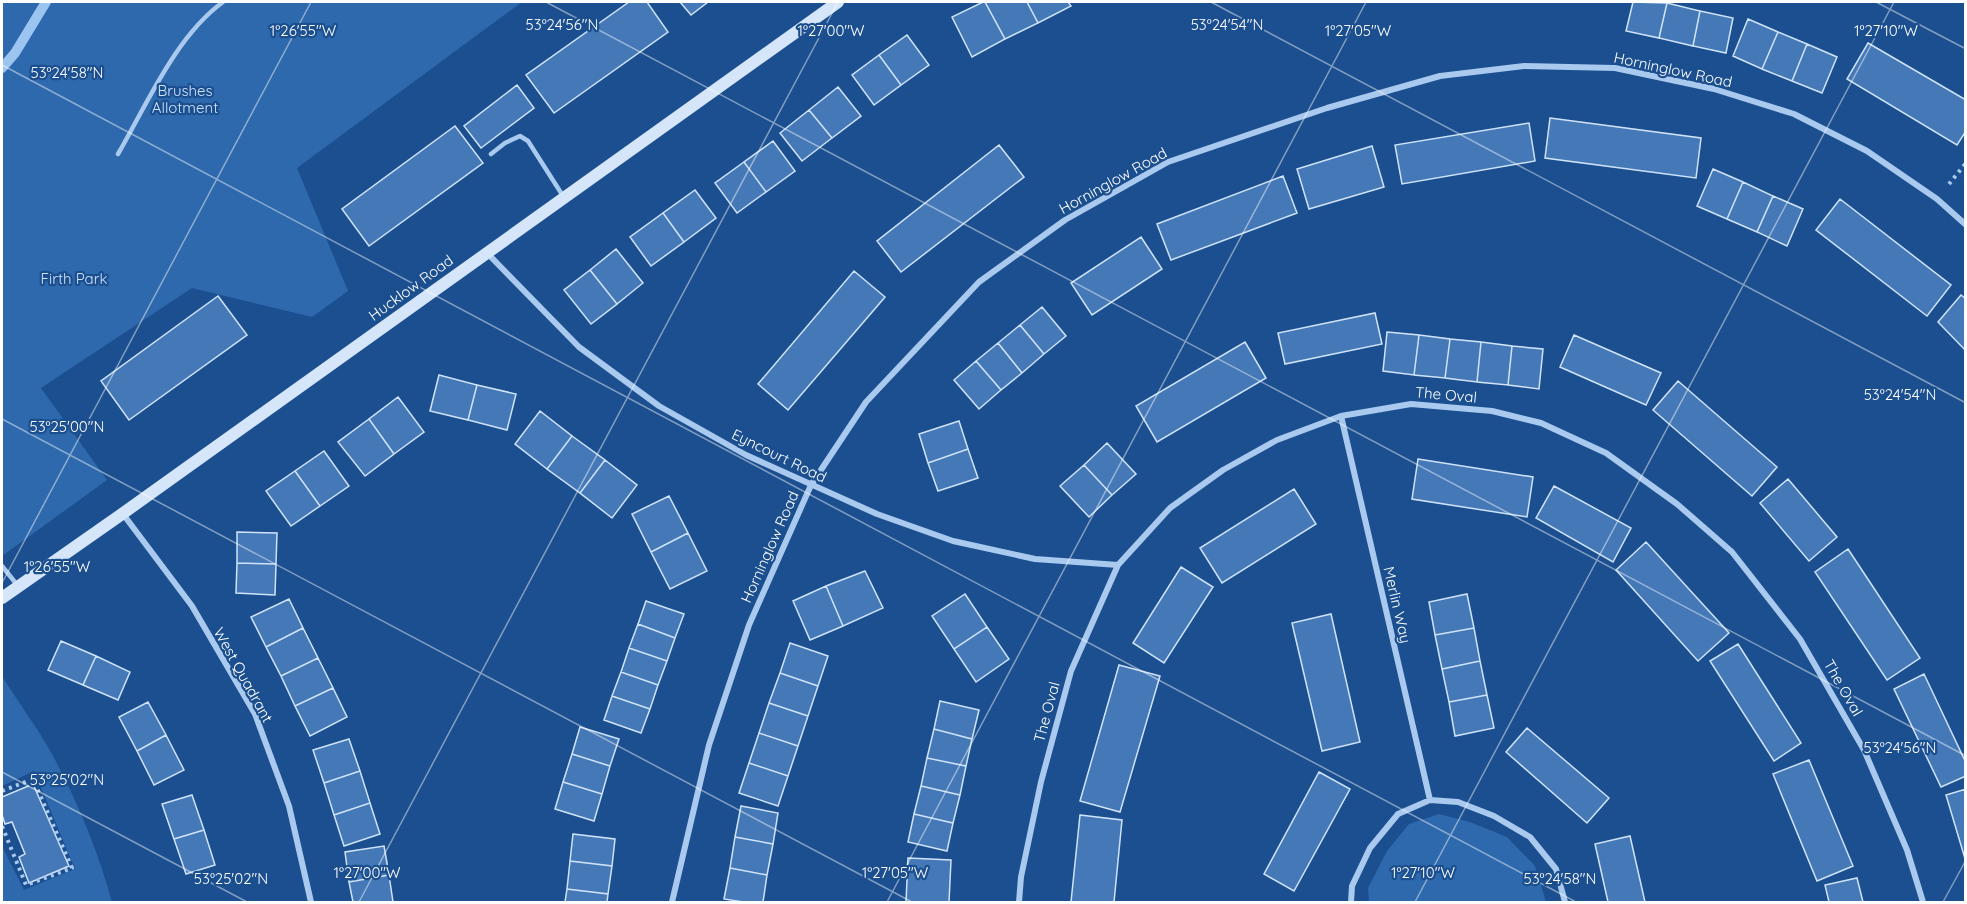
<svg xmlns="http://www.w3.org/2000/svg" width="1967" height="904" font-family="Quicksand,sans-serif">
<style>
.green{fill:#2e69ad}
.lines{fill:none;stroke-linecap:round;stroke-linejoin:round}
.stream{stroke:#9cc4f0;stroke-width:10}
.building{fill:#4478b7;stroke:#cfe3fa;stroke-width:1.5}
.path{stroke:#a9c9ee;stroke-width:4;stroke-dasharray:3 4.5;stroke-linecap:butt}
.lane{stroke:#a9c9ee;stroke-width:4.5}
.street{stroke:#a9c9ee;stroke-width:6}
.secondary{stroke:#d6e6fa;stroke-width:12}
.ticks{fill:none;stroke:#fff;stroke-width:1.5;stroke-opacity:0.45}
.labels{text-anchor:middle;stroke-width:4.5;stroke-linejoin:round;paint-order:stroke}
.street-label{font-size:15px;fill:#fff;stroke:#1b4f8f}
.park-label{font-size:15px;fill:#cfe3fa;stroke:#1b4f8f}
.ticks-label{font-size:15px;text-anchor:middle;fill:#fff;stroke:#1b4f8f;stroke-width:4.5;stroke-linejoin:round;paint-order:stroke}
</style>
<rect width="100%" height="100%" fill="#1b4f8f"/>
<path class="green" d="M2,2H522L297,168L348,291L312,317L192,288L41,388L107,480L2,556Z
M2,676C18,702 37,727 52,754C77,800 98,851 112,902H2L3,848L24,890L75,869L34,771L2,786Z
M1439,814L1470,822L1507,837L1535,866L1546,902H1369L1368,888L1387,851L1409,824Z"/>
<g class="lines">
<path class="stream" d="M2,68L15,53L46,2"/>
</g>
<path class="building" d="M629,2H647L668,32L554,113L526,75Z
M680,2H708L691,15Z
M983,2H985L1005,39L972,57L952,17Z
M985,2H1027L1038,23L1005,39Z
M1027,2H1068L1071,6L1038,23Z
M1633,2L1667,3L1659,38L1626,31Z
M1667,3L1700,11L1693,46L1659,38Z
M1700,11L1733,18L1726,53L1693,46Z
M1748,19L1778,32L1762,69L1733,56Z
M1778,32L1807,44L1792,81L1762,69Z
M907,35L929,65L901,85L879,55Z
M1868,43L1966,100V131L1957,145L1847,79Z
M1807,44L1837,57L1822,93L1792,81Z
M879,55L901,85L874,105L852,75Z
M517,85L534,108L481,148L464,126Z
M838,87L861,116L832,138L809,110Z
M809,110L832,138L802,161L780,133Z
M1550,118L1701,138L1696,178L1545,158Z
M1529,123L1535,161L1402,184L1395,145Z
M455,126L483,163L369,246L342,209Z
M773,141L795,171L766,192L744,162Z
M999,145L1024,177L901,272L877,241Z
M1372,146L1384,187L1309,209L1297,169Z
M744,162L766,192L737,213L715,183Z
M1713,169L1743,182L1727,219L1697,206Z
M1283,176L1297,213L1171,260L1157,224Z
M1743,182L1773,196L1757,232L1727,219Z
M695,190L716,218L684,242L663,213Z
M1773,196L1803,209L1787,246L1757,232Z
M1840,199L1951,285L1927,316L1816,230Z
M663,213L684,242L651,266L630,237Z
M1141,237L1162,269L1092,315L1071,283Z
M616,249L643,283L617,304L590,270Z
M590,270L617,304L591,324L564,290Z
M854,271L885,297L788,410L758,384Z
M1961,295L1966,299V351L1938,322Z
M218,296L247,335L129,420L101,381Z
M1042,307L1066,336L1044,354L1020,325Z
M1375,313L1382,344L1285,364L1278,333Z
M1020,325L1044,354L1022,373L998,343Z
M1387,332L1419,335L1414,375L1383,371Z
M1419,335L1450,339L1445,378L1414,375Z
M1574,335L1661,373L1646,405L1560,367Z
M1450,339L1481,342L1477,382L1445,378Z
M1245,342L1266,378L1157,442L1136,406Z
M1481,342L1512,346L1508,385L1477,382Z
M998,343L1022,373L1001,390L976,361Z
M1512,346L1543,349L1539,389L1508,385Z
M976,361L1001,390L979,409L954,380Z
M439,375L477,385L468,420L430,411Z
M1678,381L1777,467L1752,496L1653,410Z
M477,385L516,394L507,430L468,420Z
M398,397L424,432L394,454L369,419Z
M540,411L572,436L547,469L515,444Z
M369,419L394,454L365,476L338,442Z
M959,421L968,449L928,463L919,434Z
M572,436L605,460L580,493L547,469Z
M1107,443L1136,474L1112,495L1084,465Z
M968,449L978,478L938,491L928,463Z
M324,451L349,486L320,506L295,471Z
M1418,459L1533,477L1527,517L1412,499Z
M605,460L637,485L612,518L580,493Z
M1084,465L1112,495L1089,517L1060,486Z
M295,471L320,506L291,526L266,491Z
M1788,479L1837,537L1809,561L1760,503Z
M1554,486L1631,528L1613,562L1536,518Z
M1294,489L1316,524L1222,583L1200,548Z
M669,496L688,533L651,552L632,514Z
M237,532L277,533L276,564L237,563Z
M688,533L707,571L670,589L651,552Z
M1646,542L1729,633L1698,661L1616,570Z
M1848,549L1920,658L1887,680L1815,572Z
M237,563L276,564L275,595L236,593Z
M1181,567L1213,587L1164,663L1133,643Z
M865,571L883,608L843,626L826,586Z
M826,586L843,626L810,640L793,601Z
M965,594L987,627L954,649L932,616Z
M1467,594L1474,628L1435,635L1429,602Z
M289,599L303,628L266,647L251,617Z
M646,601L684,614L675,638L638,624Z
M1331,614L1360,742L1322,751L1292,623Z
M638,624L675,638L667,661L629,648Z
M987,627L1009,659L976,682L954,649Z
M303,628L318,658L281,676L266,647Z
M1474,628L1480,661L1442,669L1435,635Z
M61,641L96,656L83,685L48,670Z
M790,643L828,656L818,686L780,673Z
M1738,644L1801,743L1774,761L1710,661Z
M629,648L667,661L658,685L621,672Z
M96,656L130,672L118,700L83,685Z
M318,658L333,688L295,706L281,676Z
M1480,661L1487,695L1449,702L1442,669Z
M1119,665L1160,676L1120,812L1080,801Z
M621,672L658,685L650,709L612,696Z
M780,673L818,686L808,716L769,703Z
M1924,674L1966,763V776L1941,787L1894,689Z
M333,688L347,717L310,736L295,706Z
M1487,695L1494,728L1455,736L1449,702Z
M612,696L650,709L641,733L604,720Z
M940,701L979,710L972,739L934,729Z
M148,702L166,735L137,751L119,717Z
M769,703L808,716L798,746L759,733Z
M580,727L619,739L610,766L572,754Z
M1527,728L1609,798L1587,823L1506,752Z
M934,729L972,739L966,766L927,758Z
M759,733L798,746L788,776L749,763Z
M166,735L184,770L154,785L137,751Z
M349,739L360,771L324,783L313,750Z
M572,754L610,766L602,794L563,782Z
M927,758L966,766L960,795L921,786Z
M1809,760L1853,866L1817,881L1773,774Z
M749,763L788,776L778,806L739,793Z
M360,771L370,803L334,815L324,783Z
M1319,772L1350,789L1294,891L1264,874Z
M563,782L602,794L594,821L555,809Z
M33,784L69,866L29,883L19,857L25,854L12,822L5,824L2,815V797Z
M921,786L960,795L953,823L914,814Z
M1966,789V862L1946,795Z
M192,795L204,830L174,839L162,804Z
M370,803L380,834L344,846L334,815Z
M741,806L778,813L773,844L735,837Z
M914,814L953,823L947,851L908,842Z
M1080,815L1122,820L1114,902H1071Z
M204,830L215,865L186,874L174,839Z
M573,834L615,839L612,866L570,861Z
M1630,836L1645,902H1608L1595,844Z
M735,837L773,844L767,875L730,868Z
M384,846L389,875L349,882L345,852Z
M908,858L951,860L949,902H906Z
M570,861L612,866L608,894L567,889Z
M730,868L767,875L763,902H743L724,899Z
M389,875L393,902H353L349,882Z
M1857,878L1863,902H1829L1825,885Z
M567,889L608,894L607,902H565Z"/>
<g class="lines">
<path class="path" d="M1949,184L1966,163
M2,791L33,779L72,868L26,885L2,826"/>
<path class="lane" d="M118,154C147,104 176,36 223,2
M491,154L505,143L520,136L528,141L563,196
M2,566L18,586"/>
<path class="street" d="M487,253L579,347L659,406L746,455L877,514L953,541L1035,559L1118,565
M1341,416L1430,800
M123,514L192,606L255,714L289,806L311,902
M672,902L709,745L749,625L811,485L866,402L979,282L1065,220L1168,162L1327,108L1440,76L1524,66L1615,68L1714,89L1794,114L1867,151L1937,199L1966,225
M1019,902L1021,877L1041,782L1071,671L1118,565L1170,508L1223,470L1277,440L1341,416L1411,404L1492,411L1541,423L1606,453L1677,504L1732,552L1800,639L1864,750L1907,850L1923,902
M1351,902L1352,886L1370,848L1398,814L1430,800L1458,802L1494,816L1530,837L1556,869L1565,902"/>
<path class="secondary" d="M2,598L122,514L838,2"/>
</g>
<path class="ticks" d="M546,2L1966,756M1211,2L1966,403M1876,2L1966,49M2,65L1576,902M2,419L912,902M2,583L311,2M2,772L247,902M359,902L838,2M887,902L1366,2M1415,902L1894,2M1943,902L1966,860"/>
<g class="labels">
<g class="street-label">
<text transform="translate(1673 70) rotate(12)" y="5">Horninglow Road</text>
<text transform="translate(1113 181) rotate(-29)" y="5">Horninglow Road</text>
<text transform="translate(411 288) rotate(-36)" y="5">Hucklow Road</text>
<text transform="translate(1446 395) rotate(5)" y="5">The Oval</text>
<text transform="translate(779 456) rotate(26)" y="5">Eyncourt Road</text>
<text transform="translate(770 547) rotate(-66)" y="5">Horninglow Road</text>
<text transform="translate(1397 605) rotate(77)" y="5">Merlin Way</text>
<text transform="translate(243 675) rotate(61)" y="5">West Quadrant</text>
<text transform="translate(1843 688) rotate(60)" y="5">The Oval</text>
<text transform="translate(1047 712) rotate(-75)" y="5">The Oval</text>
</g>
<g class="park-label">
<text x="185" y="96">Brushes<tspan x="185" dy="17">Allotment</tspan></text>
<text x="74" y="284">Firth Park</text>
</g>
</g>
<g class="ticks-label">
<text x="562" y="30">53°24'56"N</text>
<text x="1227" y="30">53°24'54"N</text>
<text x="303" y="36">1°26'55"W</text>
<text x="831" y="36">1°27'00"W</text>
<text x="1358" y="36">1°27'05"W</text>
<text x="1886" y="36">1°27'10"W</text>
<text x="67" y="78">53°24'58"N</text>
<text x="1900" y="400">53°24'54"N</text>
<text x="67" y="432">53°25'00"N</text>
<text x="57" y="572">1°26'55"W</text>
<text x="1900" y="753">53°24'56"N</text>
<text x="67" y="785">53°25'02"N</text>
<text x="367" y="878">1°27'00"W</text>
<text x="895" y="878">1°27'05"W</text>
<text x="1423" y="878">1°27'10"W</text>
<text x="231" y="884">53°25'02"N</text>
<text x="1560" y="884">53°24'58"N</text>
</g>
<rect width="1967" height="904" fill="none" stroke="#ffffff" stroke-width="6"/>
</svg>
